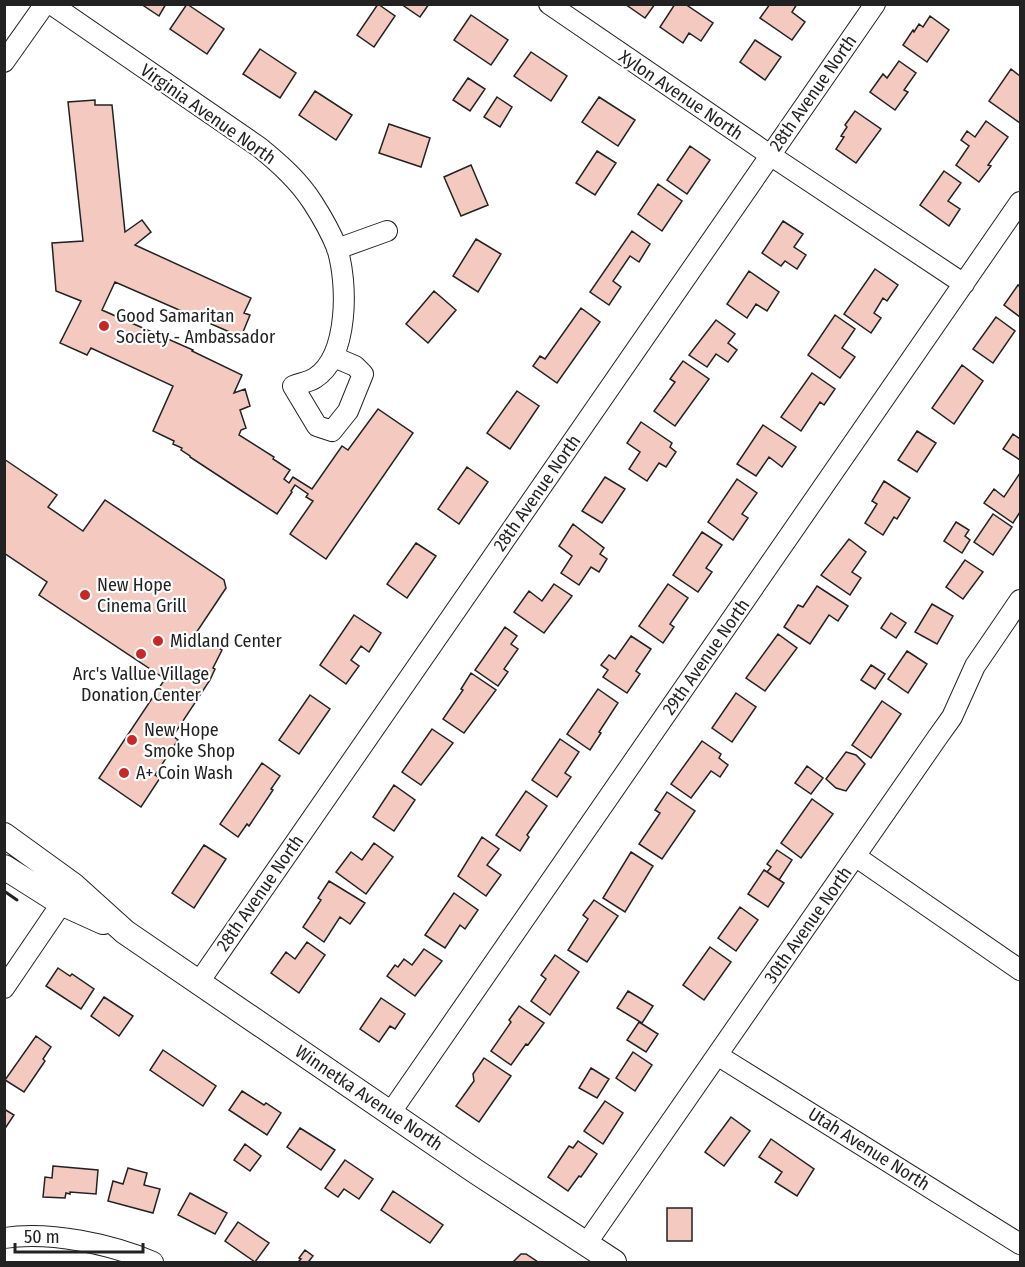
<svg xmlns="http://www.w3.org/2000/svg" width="1025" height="1267" font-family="'Fira Sans Condensed',sans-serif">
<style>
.building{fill:#f3c9c0;stroke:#222;stroke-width:1.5}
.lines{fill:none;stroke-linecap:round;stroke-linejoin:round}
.minor-casing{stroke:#222;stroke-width:22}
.major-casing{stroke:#222;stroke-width:26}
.minor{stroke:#fff;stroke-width:20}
.major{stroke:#fff;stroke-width:24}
.wall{stroke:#222;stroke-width:3}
.poi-dot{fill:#c62828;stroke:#fff;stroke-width:2}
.labels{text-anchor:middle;stroke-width:4.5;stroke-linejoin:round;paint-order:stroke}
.street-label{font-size:18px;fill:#222;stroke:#fff}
.poi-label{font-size:18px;fill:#222;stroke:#fff;text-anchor:start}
</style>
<rect width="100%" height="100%" fill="#fff"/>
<path class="building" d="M141,4H166L159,16Z
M187,4L224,29L207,54L170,29Z
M378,4L395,16L374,47L357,35Z
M401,4H429L420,17Z
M625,4H655L645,18Z
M675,4H685L713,23L701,41L689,33L683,43L660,27Z
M770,4H797L792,12L805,22L792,40L760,18Z
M471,15L508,40L491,65L454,40Z
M930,16L949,30L927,62L903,45L913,30L914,32L919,24L923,27Z
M755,40L781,57L765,80L740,62Z
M260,49L296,73L280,98L243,74Z
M531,52L567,76L551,101L514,76Z
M899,61L916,73L904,90L908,92L895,110L870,92L883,74L887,78Z
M1011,69L1020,76V123L989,101Z
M468,78L485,89L470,111L453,100Z
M315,91L352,115L336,140L299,115Z
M497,97L512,107L500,127L484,117Z
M599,97L635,120L618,146L582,122Z
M95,100V105H112L125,232L142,220L151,232L135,245L251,298L244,313L250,315L241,337L115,282L102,310L193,350L192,351L242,375L234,393L245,389L250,406L240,410L246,428L241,430L239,435L274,457L273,459L290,470L284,479L289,483L293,477L312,489L342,446L348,450L378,409L413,433L326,559L290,534L313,501L306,497L308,494L295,485L291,491L292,492L277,514L190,457V456L181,450L182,448L173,444L174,441L153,431L173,386L91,348L87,355L60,343L81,301L56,291L52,243L83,241L68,102Z
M855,111L881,129L856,163L836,149L844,137L841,136L847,127L845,125Z
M986,121L1008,137L988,165L991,166L979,182L956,165L969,146L961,140L967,131L975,137Z
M389,124L430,138L421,167L379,153Z
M690,146L710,160L687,194L667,180Z
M597,151L616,163L595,195L576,183Z
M471,165L488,205L461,216L444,177Z
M944,171L961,183L948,201L960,209L949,226L920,205Z
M658,184L682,201L662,231L638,214Z
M783,221L803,234L794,247L806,255L797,269L785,261L781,266L762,253Z
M632,231L650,244L639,262L630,256L613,281L621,287L609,305L590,292Z
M476,239L501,254L478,292L453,276Z
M875,269L898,285L887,301L883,298L874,313L881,318L871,333L844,314Z
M749,271L779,292L767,311L756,304L747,318L727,304Z
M1018,285L1020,286V317L1004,305Z
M434,291L456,310L428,343L406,324Z
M581,308L600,322L557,383L533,366L540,356L545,359Z
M835,315L855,329L842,348L855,357L840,378L808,355Z
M996,317L1015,331L993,363L973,349Z
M716,320L735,334L728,343L737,350L728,362L716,354L707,367L689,355Z
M683,361L709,379L675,426L654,411L675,382L670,379Z
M962,365L983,381L954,424L932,408Z
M812,373L835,389L824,405L820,402L801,431L781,417Z
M517,391L539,406L510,449L487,433Z
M641,422L672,443L670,447L676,452L666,467L659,463L647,481L629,469L640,452L627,443Z
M763,425L796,447L782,467L769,457L756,476L737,464Z
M917,431L936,443L917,472L898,460Z
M1013,434L1020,439V460L1003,449Z
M4,459L57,495L48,507L83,531L105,500L224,580L226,588L196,633L222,650L213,668L215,669L210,680L173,736L178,740L155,775L160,778L141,807L99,778L165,679L39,595L47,582L4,553Z
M467,467L488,482L459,524L438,509Z
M1020,473V512L1013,523L984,503L994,489L1004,497Z
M605,477L625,489L602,523L582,511Z
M737,479L757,493L742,514L748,518L733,540L708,522Z
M884,481L910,498L897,519L894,517L883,535L865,523L877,504L872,501Z
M993,514L1012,527L993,555L974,542Z
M956,522L969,530L965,536L970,540L962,553L944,541Z
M573,524L604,548L600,554L607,559L599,572L591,567L579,585L561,573L572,556L559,546Z
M702,532L722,545L706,568L712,572L698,592L673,575Z
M849,539L866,552L852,572L861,578L850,595L821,575Z
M416,543L436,556L407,598L387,584Z
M965,560L983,572L963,599L946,587Z
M554,584L572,596L544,633L514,612L529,591L542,601Z
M668,584L688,598L670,624L674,627L663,643L639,626Z
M817,586L848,606L838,621L829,615L810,644L784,627L798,605L803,607Z
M932,604L953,616L937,644L915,632Z
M891,613L906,623L896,638L881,628Z
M354,615L381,633L369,652L361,646L351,660L359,666L346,684L320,665Z
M505,627L517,636L511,644L518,649L504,669L508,672L498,686L475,670Z
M778,634L797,648L765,691L746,678Z
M631,636L651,649L636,671L640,674L627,693L603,677L608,670L601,665L609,655L615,659Z
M907,651L927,664L908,693L888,679Z
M871,665L885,674L875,689L861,680Z
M471,673L496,690L464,733L443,719L463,690L461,689Z
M598,689L618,703L599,732L601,733L590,750L567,734Z
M736,693L756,707L732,742L712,728Z
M310,695L330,709L299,754L279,740Z
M882,701L901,714L871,758L852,745Z
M432,729L453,743L421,785L402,772Z
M560,739L579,752L565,773L571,777L557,797L532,780Z
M702,741L721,754L719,758L728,765L720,777L711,771L691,798L671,784Z
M846,752L856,755L865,764L846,791L836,788L826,779Z
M262,763L280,776L271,789L273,790L249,826L247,824L238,837L220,824Z
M807,766L823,778L811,794L795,783Z
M394,785L415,800L394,831L373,817Z
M526,791L547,806L527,835L529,837L520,851L496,835Z
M667,792L695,811L662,859L639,844L660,813L655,810Z
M812,799L833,814L801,858L781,843Z
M482,837L499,849L487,865L501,875L486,896L458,876Z
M374,843L393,857L366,894L336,872L351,852L362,860Z
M204,845L226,859L194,908L172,893Z
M777,850L792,860L779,880L767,872L771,867L767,864Z
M631,852L653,866L625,912L603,898Z
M764,870L784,883L768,907L748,894Z
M329,881L365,903L350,924L340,917L324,942L303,927L321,900L318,898Z
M454,893L478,910L465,929L460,925L445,948L425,935Z
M594,900L618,916L587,962L568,950L588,919L583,915Z
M740,907L758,920L736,951L718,938Z
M307,942L325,955L299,993L271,973L286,952L295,959Z
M710,947L731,962L704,1000L683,985Z
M424,949L442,961L415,996L387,976L395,965L398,967L404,959L412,965Z
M555,955L579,972L550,1015L531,1001L546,979L541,975Z
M58,968L70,976L72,974L94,989L81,1009L46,986Z
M628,991L653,1006L642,1023L617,1008Z
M104,997L133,1016L119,1036L91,1016Z
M381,998L405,1014L395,1029L390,1026L379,1042L360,1029Z
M519,1006L544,1023L528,1045L526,1044L511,1065L491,1051L511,1022L509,1020Z
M639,1022L658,1034L646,1052L627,1040Z
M36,1036L51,1047L43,1059L45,1061L24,1092L5,1080Z
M163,1050L216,1086L203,1106L150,1070Z
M633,1052L652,1065L635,1091L616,1078Z
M484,1058L511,1076L479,1122L456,1106L474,1081L473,1074Z
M591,1068L609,1079L597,1098L579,1088Z
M242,1091L264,1105L266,1103L281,1113L267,1135L229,1110Z
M605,1101L623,1113L603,1144L584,1131Z
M4,1109L14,1115L4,1130Z
M731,1117L750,1131L724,1166L705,1152Z
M300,1128L335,1150L321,1170L287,1147Z
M771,1139L814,1169L797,1196L775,1182L782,1172L759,1157Z
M578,1141L597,1154L581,1177L579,1176L568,1191L548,1177L569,1146L573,1148Z
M245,1144L261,1156L250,1171L234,1160Z
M345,1160L373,1179L359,1199L344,1189L338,1197L325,1188Z
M53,1166L98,1170L96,1194L70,1192V1194L66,1193L65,1198L43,1197L45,1177L52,1178Z
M128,1168L147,1173L144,1185L160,1189L153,1213L108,1201L113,1181L123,1184Z
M393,1191L443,1225L430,1243L381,1210Z
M190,1193L227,1213L215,1234L178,1215Z
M667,1208H692V1241H667Z
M238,1222L269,1243L255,1262L225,1241Z
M305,1250L313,1256L309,1261L310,1262H298L301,1259L299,1258Z
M521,1254H526L538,1262H513Z"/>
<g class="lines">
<g class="minor-casing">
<path id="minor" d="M51,4L259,147C280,164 299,181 313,203C322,217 331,233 337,248C348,283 349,356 315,378C309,382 300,383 293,386L317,426L332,431L348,411L363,374L355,366L334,357
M549,4L770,155L964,284
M4,62L45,4
M337,249L387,231
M855,856L1020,970
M199,982L875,4
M4,988L70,891
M717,1055L1020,1244
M391,1112L1020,202
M4,1238C50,1231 111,1244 153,1262
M586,1244L937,738L952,717L975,666L1020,600"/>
</g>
<g class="major-casing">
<path id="major" d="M4,835L73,885L125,932L475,1171L614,1262
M4,867L61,903L103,922"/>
</g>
<use href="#minor" class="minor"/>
<use href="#major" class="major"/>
<path class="wall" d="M4,891L17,900"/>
</g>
<g class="poi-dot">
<circle cx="104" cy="326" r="6"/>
<circle cx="85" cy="595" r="6"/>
<circle cx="158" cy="641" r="6"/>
<circle cx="141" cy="654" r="6"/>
<circle cx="132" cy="740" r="6"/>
<circle cx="124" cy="773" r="6"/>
</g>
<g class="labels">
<g class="street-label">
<text transform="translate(813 93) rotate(-55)" y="6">28th Avenue North</text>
<text transform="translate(681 95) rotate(34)" y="6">Xylon Avenue North</text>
<text transform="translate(208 114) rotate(35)" y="6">Virginia Avenue North</text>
<text transform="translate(537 493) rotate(-55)" y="6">28th Avenue North</text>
<text transform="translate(706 657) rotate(-55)" y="6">29th Avenue North</text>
<text transform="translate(260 893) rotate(-55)" y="6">28th Avenue North</text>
<text transform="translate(808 925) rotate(-55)" y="6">30th Avenue North</text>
<text transform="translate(369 1098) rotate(34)" y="6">Winnetka Avenue North</text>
<text transform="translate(869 1149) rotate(32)" y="6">Utah Avenue North</text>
</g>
<g class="poi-label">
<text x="116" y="322">Good Samaritan<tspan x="116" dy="21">Society - Ambassador</tspan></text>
<text x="97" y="591">New Hope<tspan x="97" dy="21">Cinema Grill</tspan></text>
<text x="170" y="647">Midland Center</text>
<text x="141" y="680" text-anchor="middle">Arc's Vallue Village<tspan x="141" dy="21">Donation Center</tspan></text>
<text x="144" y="736">New Hope<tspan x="144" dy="21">Smoke Shop</tspan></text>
<text x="136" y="779">A+ Coin Wash</text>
</g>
</g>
<rect width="1025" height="1267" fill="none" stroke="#222222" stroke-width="12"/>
<path d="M15 1243v9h128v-9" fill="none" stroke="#222222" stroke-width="3"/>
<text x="24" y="1243" font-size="18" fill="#222222" stroke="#ffffff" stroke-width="4.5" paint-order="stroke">50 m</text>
</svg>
